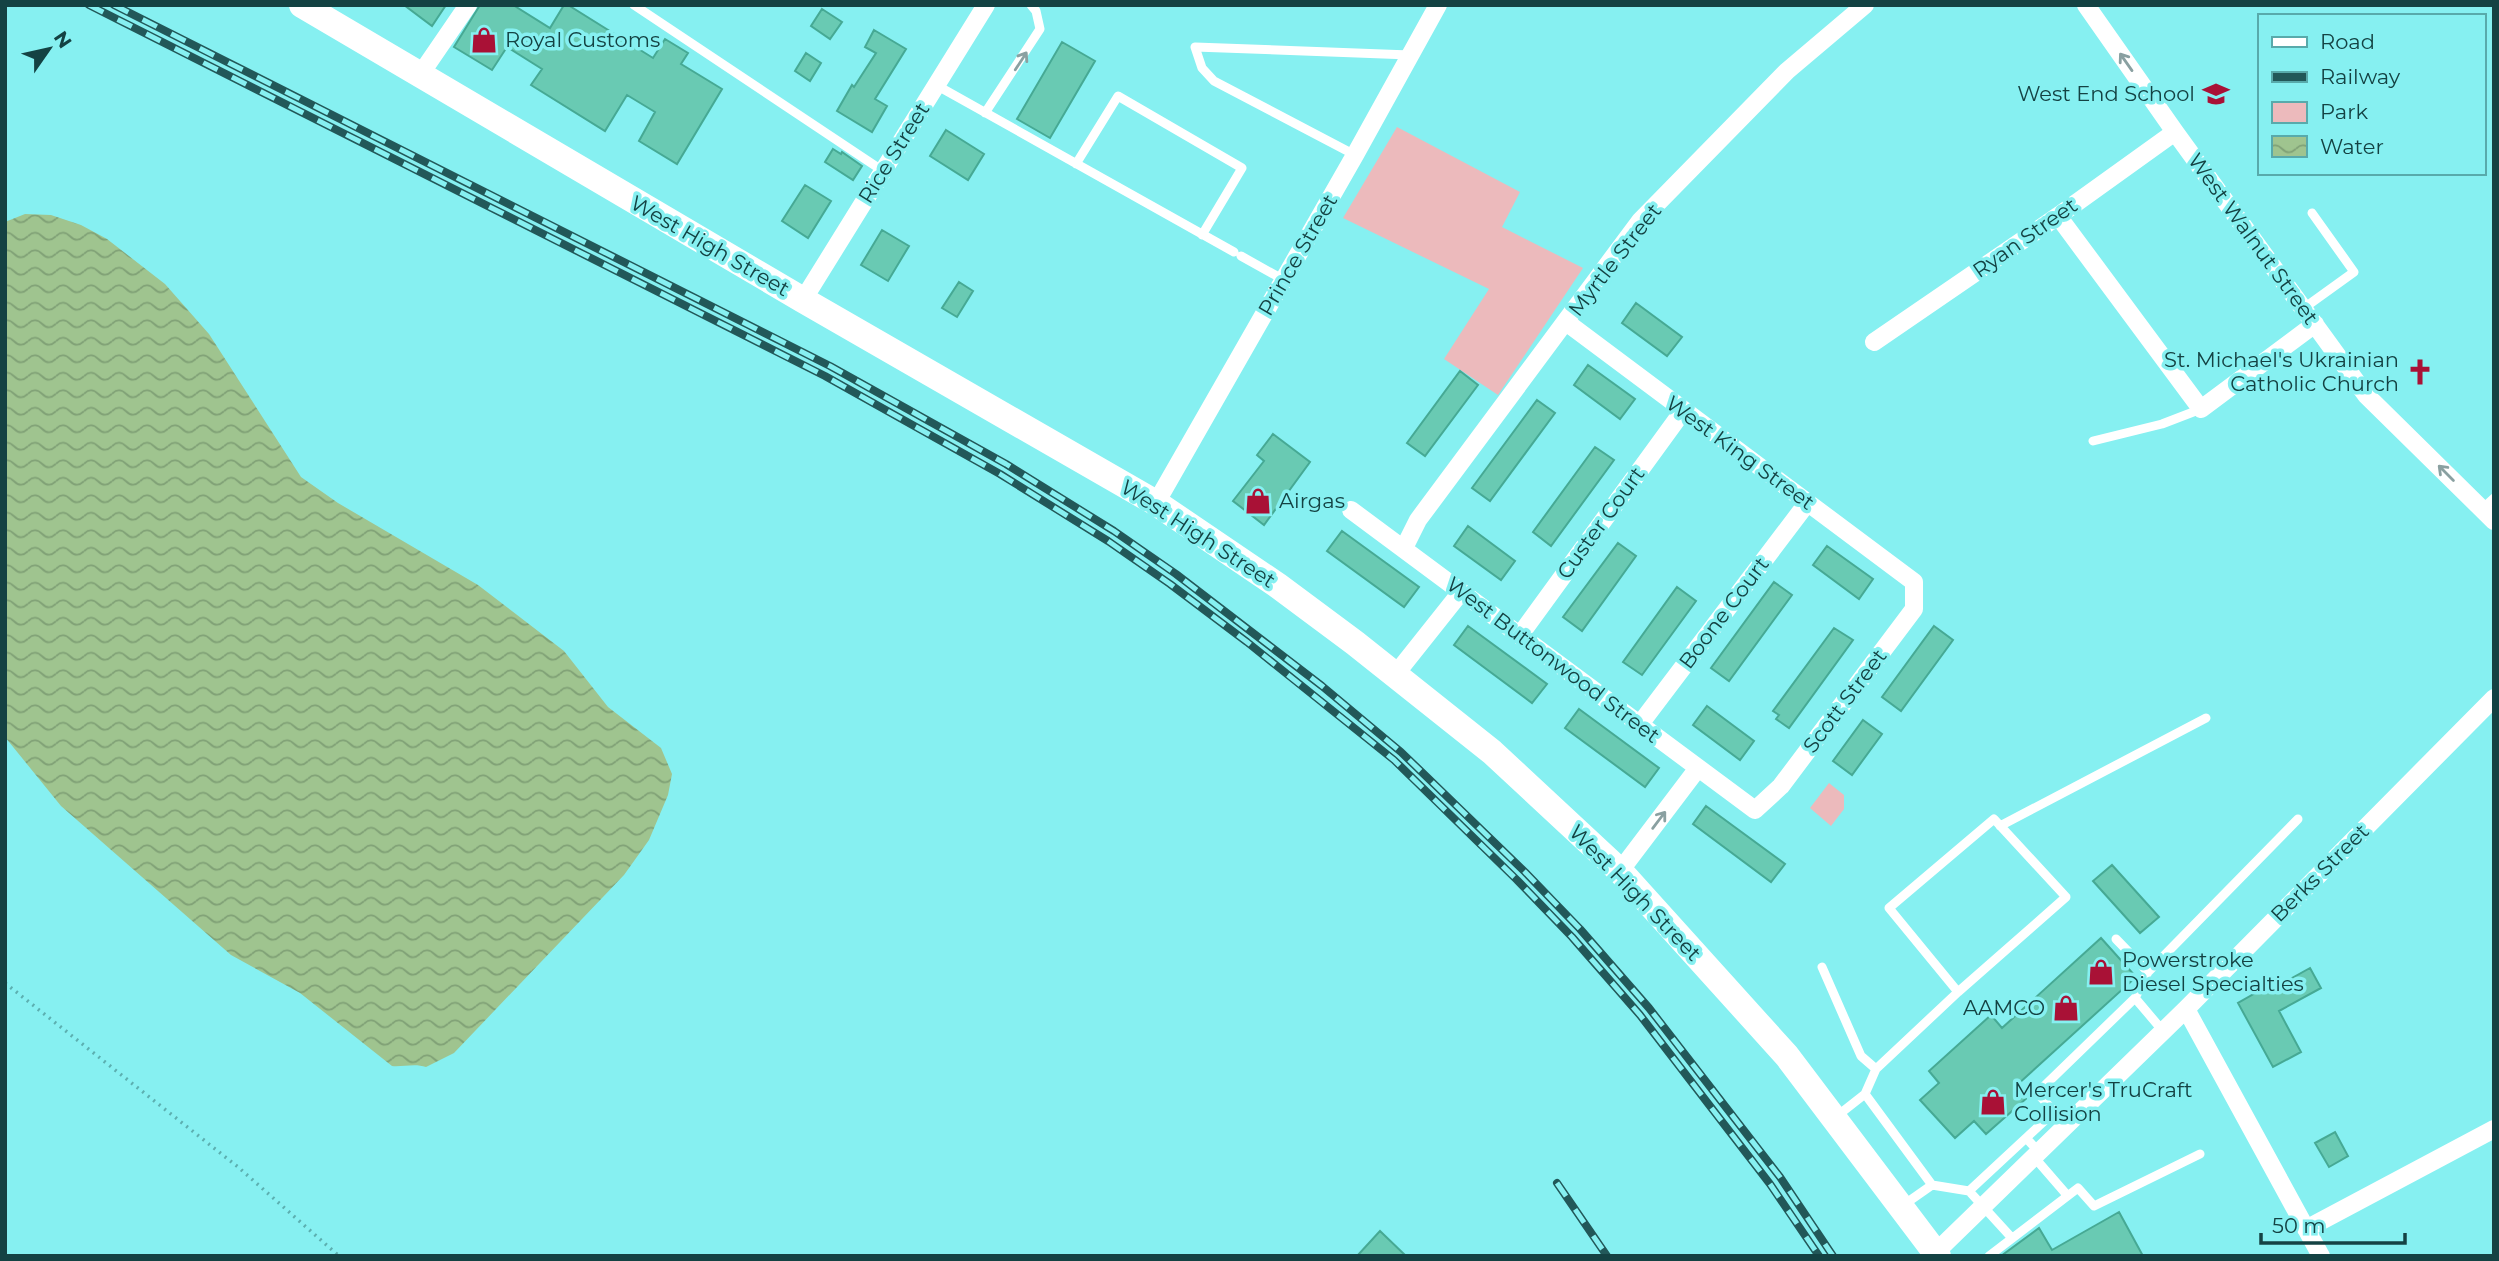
<svg xmlns="http://www.w3.org/2000/svg" width="2499" height="1261" font-family="Montserrat,sans-serif">
<style>
.green{fill:#ecbabc}
.water{fill:url(#water-waves)}
.building{fill:#69cab3;stroke:#46a994;stroke-width:2}
.lines{fill:none;stroke-linecap:round;stroke-linejoin:round}
.path{stroke:#5cafb0;stroke-width:3.5;stroke-dasharray:2 5;stroke-linecap:butt}
.lane{stroke:#fff;stroke-width:9}
.street{stroke:#fff;stroke-width:18}
.primary{stroke:#fff;stroke-width:26}
.rail-casing{stroke:#225859;stroke-width:8}
.rail{stroke:#86f0f1;stroke-width:5;stroke-dasharray:16;stroke-linecap:butt}
.oneway{stroke:#8aa0a1}
.labels{text-anchor:middle;stroke-width:7;stroke-linejoin:round;paint-order:stroke}
.poi-label{font-size:21px;fill:#144243;stroke:#86f0f1;text-anchor:start}
.street-label{font-size:21px;fill:#144243;stroke:#86f0f1}
</style>
<defs>
<pattern id="water-waves" width="16" height="10" patternUnits="userSpaceOnUse" patternTransform="scale(1.75)"><rect width="16" height="10" fill="#9fc48f"/><path d="M0 5q4-4 8 0t8 0" fill="none" stroke="#80a176"/></pattern>
</defs>
<rect width="100%" height="100%" fill="#86f0f1"/>
<path class="green" d="M1397,127L1520,192L1502,227L1583,268L1498,395L1444,359L1489,289L1343,218Z
M1829,783L1844,795V809L1831,826L1810,808Z"/>
<path class="water" d="M25,214L51,215L81,225L107,239L165,284L209,334L301,477L338,503L478,585L564,651L608,707L661,748L672,774L668,795L649,840L624,875L454,1053L426,1067C415,1063 403,1067 392,1066L300,993L231,955L61,806L5,737V222Z"/>
<path class="building" d="M404,5H446L432,26Z
M480,5H513L550,28L564,5H568L653,58L665,39L688,53L681,64L722,89L677,164L639,141L655,112L627,95L605,131L531,85L542,69L507,47L492,70L454,47Z
M822,9L842,22L830,39L811,26Z
M874,30L906,49L875,99L887,106L872,132L837,111L852,85L854,87L876,53L865,47Z
M1062,42L1095,61L1050,138L1017,119Z
M806,53L821,63L810,81L795,71Z
M946,130L984,154L968,180L930,156Z
M833,149L841,154L842,152L862,166L853,180L825,162Z
M805,185L831,201L808,238L782,221Z
M882,230L909,246L888,281L861,265Z
M959,282L973,291L957,317L942,308Z
M1636,303L1682,337L1667,356L1622,323Z
M1588,365L1635,399L1620,419L1574,385Z
M1460,371L1478,385L1425,456L1407,443Z
M1537,400L1555,413L1490,501L1472,488Z
M1273,434L1310,462L1264,525L1233,501L1264,461L1257,455Z
M1595,447L1614,460L1551,546L1533,532Z
M1468,526L1515,561L1501,580L1454,546Z
M1342,531L1419,587L1404,607L1327,551Z
M1618,543L1636,556L1582,631L1563,617Z
M1827,546L1873,579L1859,599L1813,565Z
M1774,582L1792,595L1729,681L1711,668Z
M1677,587L1696,601L1642,675L1623,662Z
M1468,626L1547,684L1532,703L1454,645Z
M1934,626L1953,640L1901,711L1882,697Z
M1834,628L1853,640L1789,728L1776,719L1779,715L1773,711Z
M1707,706L1754,741L1740,760L1693,725Z
M1579,709L1659,768L1645,787L1565,728Z
M1863,720L1882,734L1852,775L1833,761Z
M1706,806L1785,864L1771,882L1693,824Z
M2112,865L2159,917L2140,933L2093,881Z
M2101,938L2136,977L2017,1085L2028,1097L1986,1134L1974,1121L1955,1138L1920,1100L1939,1083L1929,1071L1991,1015L2002,1028Z
M2310,968L2321,988L2279,1011L2301,1052L2273,1067L2238,1003L2266,987L2269,991Z
M2335,1132L2348,1156L2329,1167L2315,1143Z
M2119,1212L2143,1256H2001L2039,1228L2052,1250Z
M1380,1231L1406,1256H1357Z"/>
<g class="lines">
<path class="path" d="M5,983L238,1167L339,1256"/>
<path class="lane" d="M634,5L883,171
M936,85L1234,252
M985,113L1040,29L1036,11L1031,5
M1355,155L1214,81L1202,68L1195,47L1410,55
M1076,164L1118,96L1242,168L1202,235
M1241,256L1284,280
M2304,308L2354,272L2312,213
M2093,441L2162,424L2201,409
M2482,509L2494,498
M2000,826L2206,718
M2116,939L2148,972
M1822,967L1861,1056L1876,1069
M2135,998L2148,972L2298,819
M1865,1094L1876,1069L1958,992L2066,897L1994,819L1889,908L1958,992
M1837,1116L1865,1094L1932,1185L1902,1206
M2067,1125L2037,1093L2135,998L2163,1031
M2026,1138L2054,1112
M2034,1157L2067,1195
M1932,1185L1969,1191
M2011,1237L1969,1191L2026,1138L2039,1152
M1989,1256L2078,1188L2094,1206L2200,1154"/>
<path class="street" d="M2086,5L2175,132L2366,395L2494,521
M420,75L468,5
M2058,216L2201,409L2315,324
M803,300L986,5
M1874,342L2058,216L2175,132
M1156,503L1355,155L1438,5
M1351,510L1755,810L1781,786L1914,609V582L1566,322
M1404,548L1418,520L1640,221L1787,71L1865,5
M1520,635L1683,411
M1395,675L1461,592
M1640,724L1808,502
M1620,871L1698,768
M2186,1009L2321,1256
M2306,1229L2494,1129
M1936,1252L2186,1009L2494,698"/>
<path class="primary" d="M302,5L803,300L1156,503L1277,585L1355,643L1492,752L1620,871L1787,1056L1938,1256"/>
<g class="rail-casing">
<path id="rail" d="M89,5L825,376L1000,474L1108,541L1170,584L1247,642L1394,760L1517,880L1572,937L1640,1015L1770,1184L1819,1256
M114,5L830,366L1006,464L1114,531L1176,574L1322,686L1401,752L1525,872L1580,929L1649,1008L1780,1177L1833,1256
M1557,1183L1607,1256"/>
</g>
<use href="#rail" class="rail"/>
</g>
<defs><path id="oneway-shaft" d="M-6 0H5M1.5-3L5.5 0L1.5 3" fill="none" stroke-width="1.6" stroke-linecap="round" stroke-linejoin="round" transform="scale(1.75)"/></defs>
<g class="oneway">
<use href="#oneway-shaft" transform="translate(1021 61) rotate(-57)"/>
<use href="#oneway-shaft" transform="translate(2126 62) rotate(-125)"/>
<use href="#oneway-shaft" transform="translate(2446 473) rotate(-135)"/>
<use href="#oneway-shaft" transform="translate(1659 820) rotate(-53)"/>
</g>
<defs>
<g id="shop-bare" transform="scale(2.1)"><path d="M-5-2.5h2.3a2.7 3.5 0 0 1 5.4 0H5L5.5 6h-11ZM-1.5-2.5h3a1.5 2.3 0 0 0-3 0Z" fill="#a91136" stroke="#86f0f1" stroke-width="2.5" paint-order="stroke"/></g>
<g id="school-bare" transform="scale(2.1)"><path d="M0-5L7-2L0 1L-7-2ZM-4 1L0 2.5L4 1V4Q0 6-4 4Z" fill="#a91136" stroke="#86f0f1" stroke-width="2.5" paint-order="stroke"/></g>
<g id="church-bare" transform="scale(2.1)"><path d="M-1.2-6h2.4v3.5h3.3v2.4h-3.3V6h-2.4V-.1h-3.3v-2.4h3.3Z" fill="#a91136" stroke="#86f0f1" stroke-width="2.5" paint-order="stroke"/></g>
</defs>
<g fill-rule="evenodd">
<use href="#shop-bare" x="484" y="40"/>
<use href="#school-bare" x="2216" y="94"/>
<use href="#church-bare" x="2420" y="372"/>
<use href="#shop-bare" x="1258" y="501"/>
<use href="#shop-bare" x="2101" y="972"/>
<use href="#shop-bare" x="2066" y="1008"/>
<use href="#shop-bare" x="1993" y="1102"/>
</g>
<g class="labels">
<g class="poi-label">
<text x="505" y="47">Royal Customs</text>
<text x="2195" y="101" text-anchor="end">West End School</text>
<text x="2399" y="367" text-anchor="end">St. Michael's Ukrainian<tspan x="2399" dy="24">Catholic Church</tspan></text>
<text x="1279" y="508">Airgas</text>
<text x="2122" y="967">Powerstroke<tspan x="2122" dy="24">Diesel Specialties</tspan></text>
<text x="2045" y="1015" text-anchor="end">AAMCO</text>
<text x="2014" y="1097">Mercer's TruCraft<tspan x="2014" dy="24">Collision</tspan></text>
</g>
<g class="street-label">
<text transform="translate(894 153) rotate(-58)" y="7">Rice Street</text>
<text transform="translate(2025 238) rotate(-35)" y="7">Ryan Street</text>
<text transform="translate(2253 239) rotate(54)" y="7">West Walnut Street</text>
<text transform="translate(710 246) rotate(30)" y="7">West High Street</text>
<text transform="translate(1298 255) rotate(-60)" y="7">Prince Street</text>
<text transform="translate(1615 260) rotate(-52)" y="7">Myrtle Street</text>
<text transform="translate(1740 453) rotate(36)" y="7">West King Street</text>
<text transform="translate(1601 523) rotate(-54)" y="7">Custer Court</text>
<text transform="translate(1198 534) rotate(33)" y="7">West High Street</text>
<text transform="translate(1724 613) rotate(-53)" y="7">Boone Court</text>
<text transform="translate(1553 660) rotate(37)" y="7">West Buttonwood Street</text>
<text transform="translate(1845 701) rotate(-53)" y="7">Scott Street</text>
<text transform="translate(2320 873) rotate(-45)" y="7">Berks Street</text>
<text transform="translate(1635 893) rotate(46)" y="7">West High Street</text>
</g>
</g>
<rect width="2499" height="1261" fill="none" stroke="#144243" stroke-width="14"/>
<rect x="2258" y="14" width="228" height="161" fill="#86f0f1" stroke="#58aaab" stroke-width="2"/>
<rect x="2272" y="37" width="35" height="10" fill="#ffffff" stroke="#58aaab" stroke-width="2"/>
<text x="2320" y="49" font-size="21" fill="#144243">Road</text>
<rect x="2272" y="72" width="35" height="10" fill="#225859" stroke="#58aaab" stroke-width="2"/>
<text x="2320" y="84" font-size="21" fill="#144243">Railway</text>
<rect x="2272" y="102" width="35" height="21" fill="#ecbabc" stroke="#58aaab" stroke-width="2"/>
<text x="2320" y="119" font-size="21" fill="#144243">Park</text>
<rect x="2272" y="136" width="35" height="21" fill="url(#water-waves)" stroke="#58aaab" stroke-width="2"/>
<text x="2320" y="154" font-size="21" fill="#144243">Water</text>
<g transform="translate(49 49) rotate(56)" stroke="#86f0f1" stroke-width="5" paint-order="stroke">
<path d="M0-5L12 26L0 18L-12 26Z" fill="#144243"/>
<text y="-10" font-size="19" font-weight="bold" text-anchor="middle" fill="#144243">N</text>
</g>
<path d="M2261 1233v10h144v-10" fill="none" stroke="#144243" stroke-width="3.5"/>
<text x="2272" y="1233" font-size="21" fill="#144243" stroke="#86f0f1" stroke-width="5" paint-order="stroke">50 m</text>
</svg>
